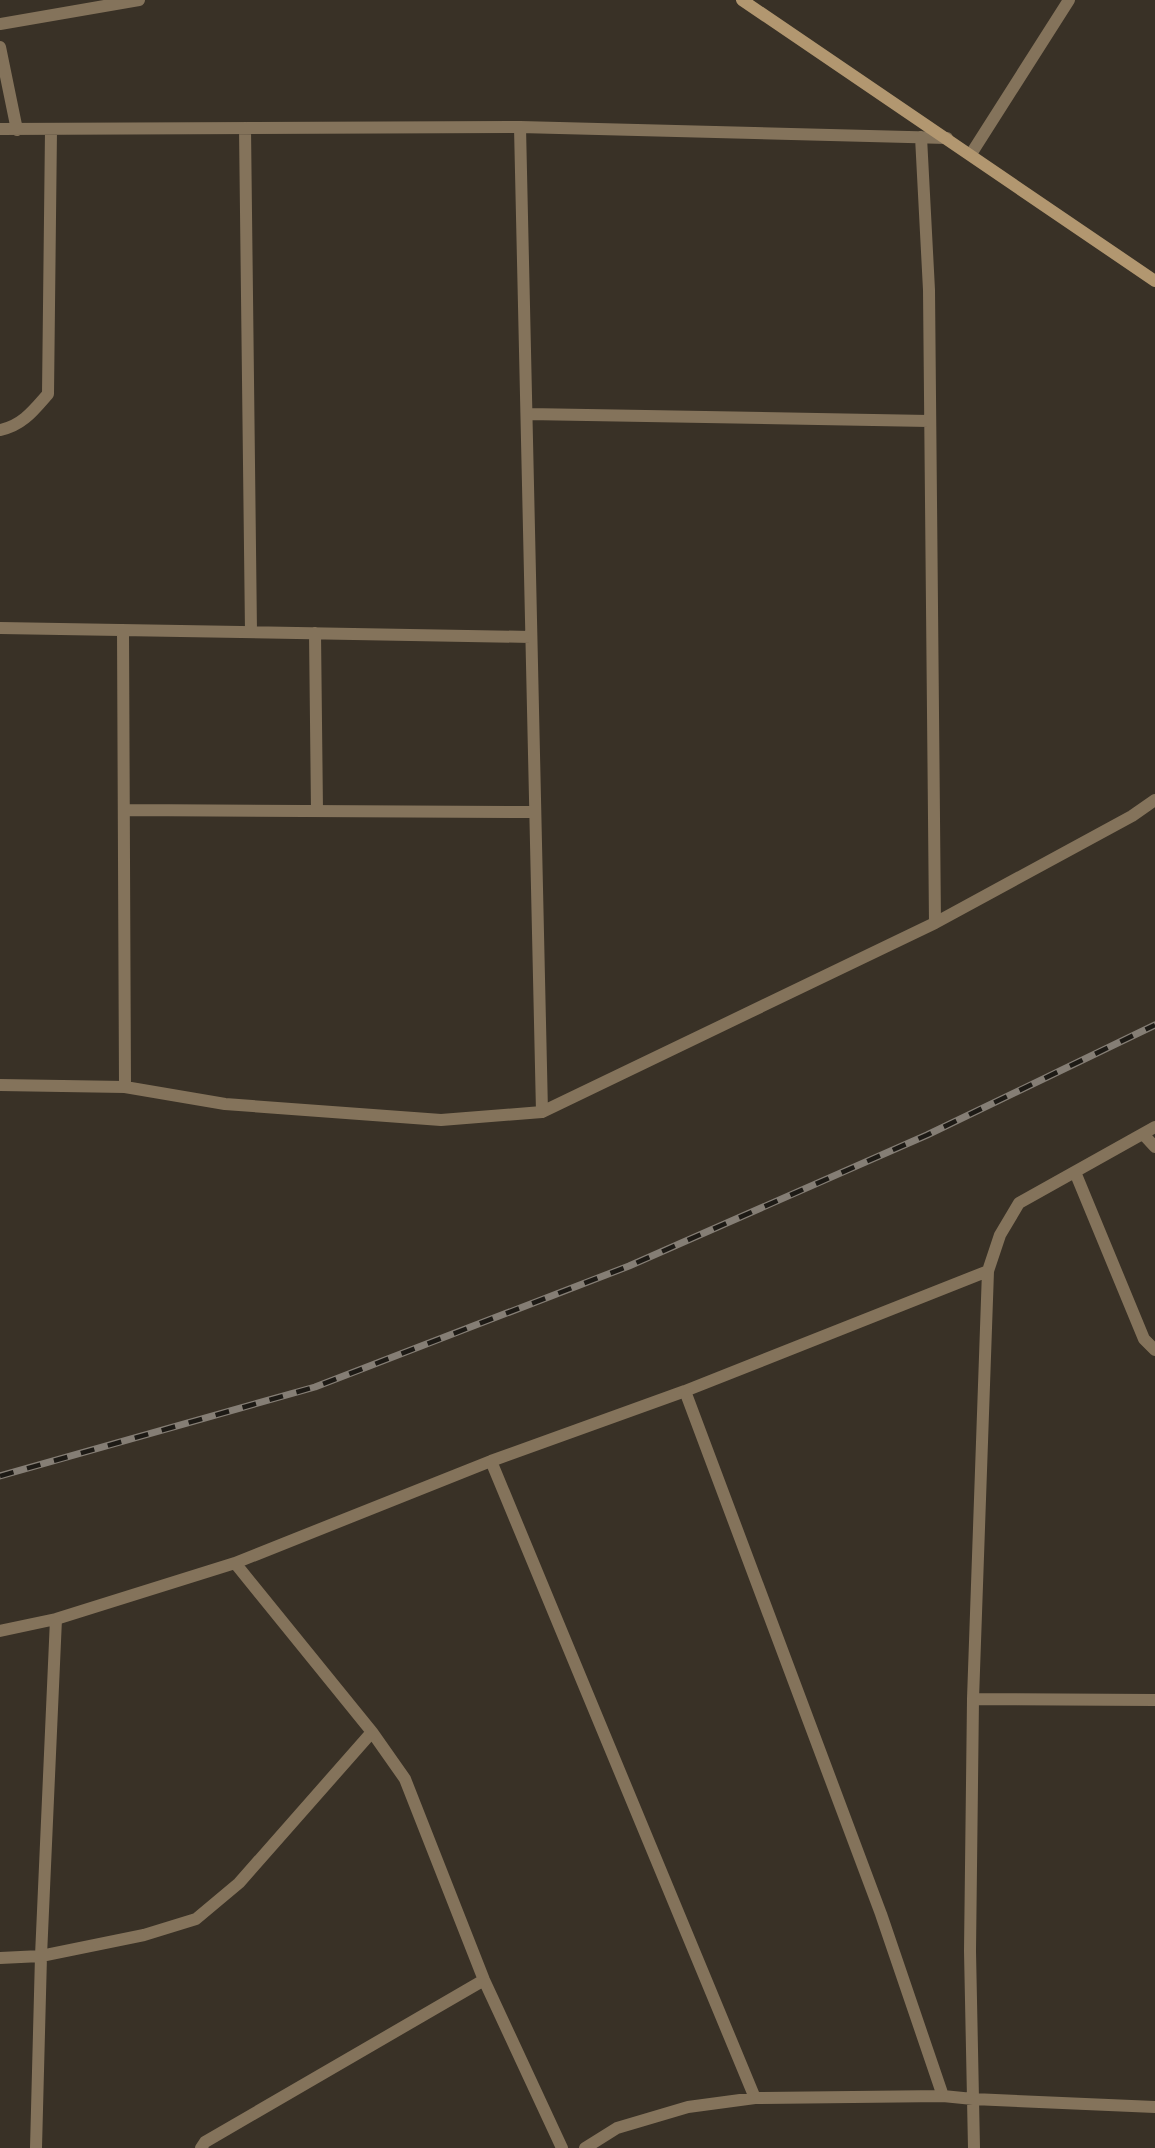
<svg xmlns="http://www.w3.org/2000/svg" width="1155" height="2148" font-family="Karla,sans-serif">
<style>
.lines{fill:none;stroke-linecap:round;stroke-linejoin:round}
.street{stroke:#84735b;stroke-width:12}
.secondary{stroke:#b29770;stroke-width:12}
.rail-casing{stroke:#857e75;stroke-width:7}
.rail{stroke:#1d1a15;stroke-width:4.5;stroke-dasharray:14;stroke-linecap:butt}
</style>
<rect width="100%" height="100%" fill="#393126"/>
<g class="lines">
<path class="street" d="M0,24L139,0
M0,47L17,130
M520,127C529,455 533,784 542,1112
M245,128L251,632
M0,129L520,127L947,138
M921,137L929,290L935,923
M971,154L1069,0
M528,414L929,421
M0,430C22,426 34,410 48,394L51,130
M0,628L531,637
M123,630L125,1087
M315,633L317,811
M125,810L533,812
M0,1085L125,1087L225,1104L441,1120L542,1112L935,923L1132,816L1155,800
M1143,1134L1155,1147
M1075,1172L1144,1339L1155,1350
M685,1391L881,1914L943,2096
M491,1461L755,2098
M235,1563L372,1732L405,1779L484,1980L562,2148
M0,1631L56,1619L235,1563L491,1461L685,1391L988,1271
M973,1699L1155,1700
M0,1958L41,1956L144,1935L196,1919L239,1883L372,1732
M36,2148L41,1956L56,1619
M201,2148L205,2142L484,1980
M585,2148L617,2128L688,2107L755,2098L943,2096L973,2099L1155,2107
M974,2148L970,1951L973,1699L988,1271L1000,1235L1019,1203L1155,1127"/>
<path class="secondary" d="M742,0L1155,281"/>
<g class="rail-casing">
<path id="rail" d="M0,1476L315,1387L629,1266L927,1135L1155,1025"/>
</g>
<use href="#rail" class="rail"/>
</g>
</svg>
